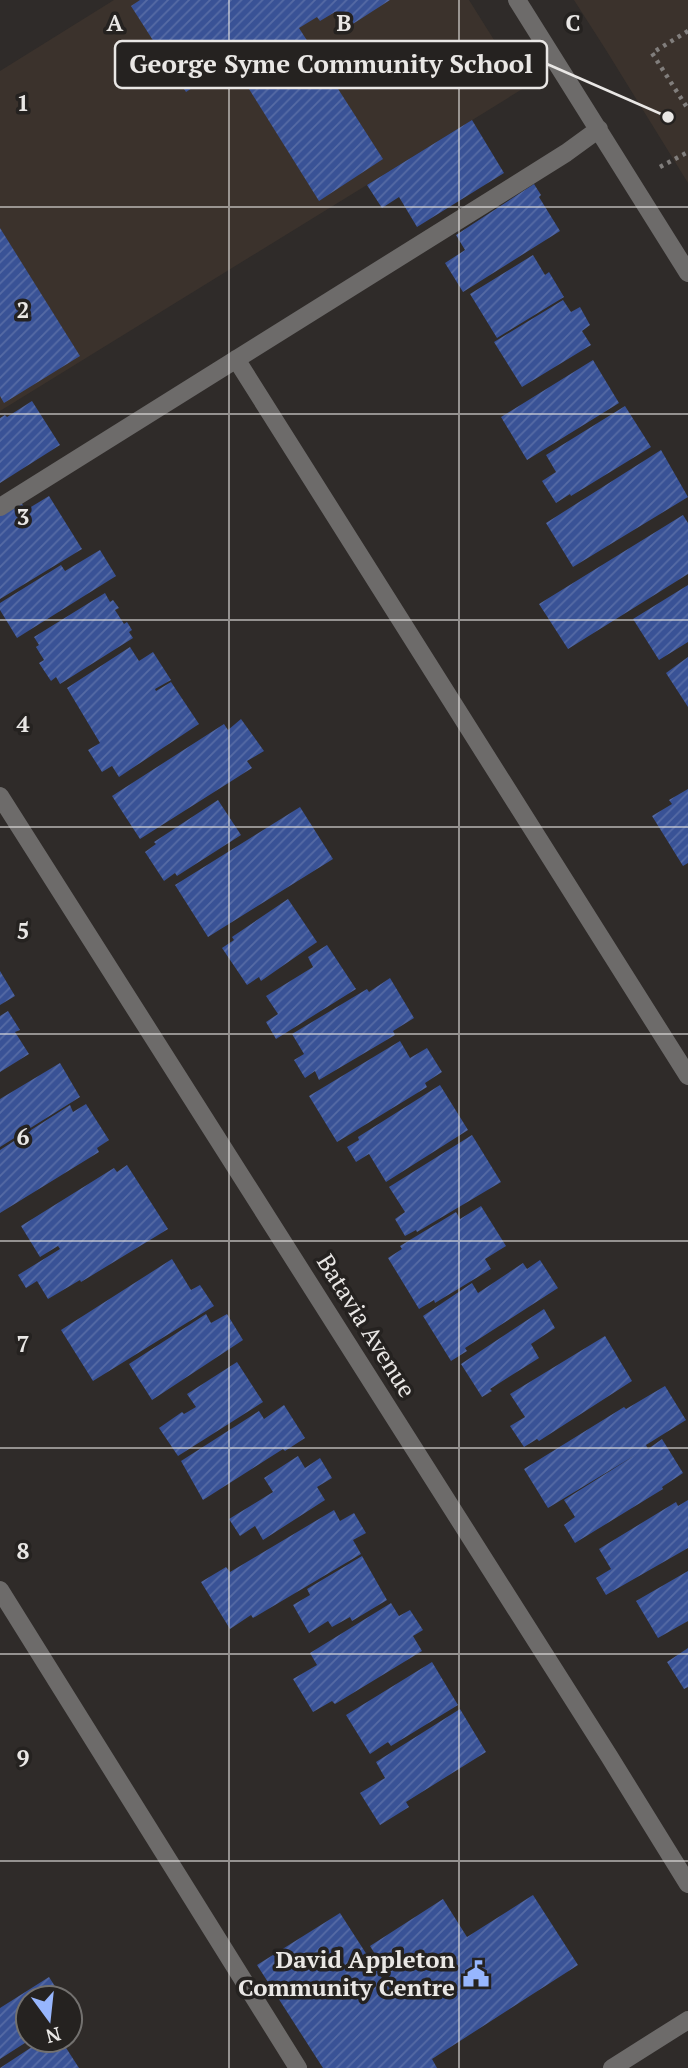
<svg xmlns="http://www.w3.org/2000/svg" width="688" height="2068" font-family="'PT Serif',serif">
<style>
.built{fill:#3b322c}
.building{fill:url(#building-hatch)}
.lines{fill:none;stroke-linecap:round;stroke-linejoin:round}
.path{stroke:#817e7c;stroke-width:4.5;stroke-dasharray:3.5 5;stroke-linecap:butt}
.minor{stroke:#6d6b6a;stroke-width:18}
.grid{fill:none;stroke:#e9e7e5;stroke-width:2;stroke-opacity:0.55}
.labels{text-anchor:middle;stroke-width:7;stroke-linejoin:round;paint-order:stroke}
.street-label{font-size:24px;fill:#e9e7e5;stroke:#252220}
.poi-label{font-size:24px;font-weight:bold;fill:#e9e7e5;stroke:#252220;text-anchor:end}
.grid-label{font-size:23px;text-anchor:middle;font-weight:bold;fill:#e9e7e5;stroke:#252220;stroke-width:7;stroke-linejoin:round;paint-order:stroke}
.leader{fill:none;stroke:#e9e7e5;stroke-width:2.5}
.callout-dot{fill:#e9e7e5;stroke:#252220;stroke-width:2.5}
.callout{fill:#252220;stroke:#e9e7e5;stroke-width:2.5}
.callout-label{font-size:26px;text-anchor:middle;font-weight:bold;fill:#e9e7e5}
</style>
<defs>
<pattern id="building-hatch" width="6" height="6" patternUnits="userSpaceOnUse" patternTransform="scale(1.75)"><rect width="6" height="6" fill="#395296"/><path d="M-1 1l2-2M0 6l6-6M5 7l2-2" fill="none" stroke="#566ba5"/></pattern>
</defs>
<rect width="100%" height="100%" fill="#2f2b29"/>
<path class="built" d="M114,0H469L524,88L0,411V71Z
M574,0H688V183L606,50Z"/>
<path class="building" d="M140,0H390L345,29L335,12L320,21L317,17L299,28L383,159L319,201L234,65L229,64L186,92L131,6Z
M472,120L504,173L417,227L399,197L382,208L367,185Z
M534,184L541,195L539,197L560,231L463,292L445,263L465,250L456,235Z
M0,228L80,356L4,403L0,396Z
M533,255L545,275L549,272L564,297L497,338L470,294Z
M563,300L571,312L580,307L590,325L582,331L591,345L522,387L494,342Z
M593,360L619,403L527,460L501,417Z
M32,401L60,445L0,483V418L5,415L7,417Z
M625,406L651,447L571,496L570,494L556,503L542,481L556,472L546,455Z
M661,450L688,497L573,567L546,523Z
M49,496L82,549L0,599V511L19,499L26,510Z
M683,515L688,523V574L568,649L539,604Z
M100,550L116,576L17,638L0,610V603L61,565L65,571Z
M688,585V642L659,660L633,619Z
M105,593L110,602L113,600L119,608L115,610L124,624L127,622L132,630L129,632L133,638L60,684L56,677L51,681L39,663L44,660L36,647L39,645L34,637Z
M130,647L139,661L153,652L171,680L155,689L156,691L171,682L199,724L119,777L112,766L102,772L88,750L100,743L67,688Z
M688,657V707L666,673Z
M241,719L264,751L247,761L252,768L140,839L112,796L224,724L228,730Z
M688,789V863L683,866L652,816L672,804L669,800Z
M218,800L241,835L177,876L175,873L164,881L145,852L156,844L154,842Z
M300,807L333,859L208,937L175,885Z
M288,899L317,942L261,981L259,977L247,985L222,948L234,940L232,937Z
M327,945L356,989L276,1039L266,1022L278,1014L266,996L313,967L308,957Z
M0,971L15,996L0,1005Z
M390,978L414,1018L393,1031L395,1035L319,1080L315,1071L305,1078L294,1060L304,1054L292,1034L367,989L369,992Z
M8,1011L20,1030L15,1032L29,1054L0,1072V1016Z
M400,1041L410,1058L427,1048L442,1072L425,1083L427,1087L337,1142L309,1096Z
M60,1063L80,1097L0,1147V1099Z
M440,1085L468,1130L386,1182L369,1154L356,1162L347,1147L359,1140L358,1137Z
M86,1104L109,1140L97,1148L99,1152L0,1213V1150L70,1105L73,1112Z
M472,1135L501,1182L417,1232L416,1230L405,1236L395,1219L405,1212L389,1187Z
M127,1165L168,1229L81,1282L80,1280L48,1299L37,1281L26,1288L18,1275L60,1249L58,1246L40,1257L21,1226L114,1168L117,1172Z
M481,1206L506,1246L485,1259L491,1269L435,1303L434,1300L419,1309L388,1258L402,1249L400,1246L456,1212L460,1219Z
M172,1259L191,1290L200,1285L214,1306L93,1381L61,1330Z
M540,1260L558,1288L465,1348L467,1351L451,1361L423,1316L472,1283L478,1293L523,1263L527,1269Z
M544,1309L555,1328L531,1344L539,1358L490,1389L492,1391L482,1397L461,1364Z
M206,1314L211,1323L227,1314L243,1340L152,1400L129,1364Z
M605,1336L632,1381L539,1441L537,1439L524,1447L510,1426L525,1417L510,1394Z
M237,1362L263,1402L178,1456L159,1428L182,1412L184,1414L196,1407L187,1394Z
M665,1386L686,1420L646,1445L648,1449L662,1439L683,1473L662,1487L663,1489L575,1543L564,1525L575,1517L564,1500L637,1454L548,1508L524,1469L624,1407L626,1409Z
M284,1405L305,1438L285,1451L283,1449L203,1500L181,1461L259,1411L264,1419Z
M298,1456L305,1468L320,1458L332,1478L317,1487L325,1500L263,1540L255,1526L240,1536L229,1519L273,1492L264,1478Z
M688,1500V1548L606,1595L596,1578L611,1569L599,1549L676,1502L678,1506Z
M334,1510L340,1521L354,1513L366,1533L353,1540L361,1554L253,1618L251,1615L230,1629L201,1582L226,1567L230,1572Z
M362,1556L387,1600L352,1621L350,1617L332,1627L328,1621L309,1633L293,1605L310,1595L307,1589Z
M688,1571V1621L658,1638L636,1601Z
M391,1603L399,1616L410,1610L423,1630L413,1636L422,1651L335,1704L332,1701L313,1712L293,1679L317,1665L310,1653Z
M688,1648V1687L684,1689L667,1662Z
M432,1662L458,1705L391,1746L388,1742L370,1754L346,1715Z
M460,1709L486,1752L406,1802L409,1807L380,1825L360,1793L385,1778L376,1762Z
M533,1895L578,1965L432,2059L437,2068H323L257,1965L340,1913L387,1986L393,1983L370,1946L443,1899L467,1937Z
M49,1977L58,1991L48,1998H28V2041L0,2059V2008Z
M47,2040H61L79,2068H0L41,2041L43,2043Z"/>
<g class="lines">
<path class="path" d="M688,31L652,53L688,109
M660,167L688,152"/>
<path class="minor" d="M517,0L688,273
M236,359L688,1076
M0,507L566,153L599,129
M0,796L609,1756L688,1884
M0,1590L298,2068
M612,2068L688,2020"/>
</g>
<path class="grid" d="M229,0V2068M459,0V2068M0,207H688M0,414H688M0,620H688M0,827H688M0,1034H688M0,1241H688M0,1448H688M0,1654H688M0,1861H688"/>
<defs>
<g id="civic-bare" transform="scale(2.1)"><path d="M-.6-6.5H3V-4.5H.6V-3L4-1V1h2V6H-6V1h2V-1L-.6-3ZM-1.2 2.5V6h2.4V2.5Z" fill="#97b6fd" stroke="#252220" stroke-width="2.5" paint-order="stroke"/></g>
</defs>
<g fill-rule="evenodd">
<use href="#civic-bare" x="476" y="1974"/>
</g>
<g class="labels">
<g class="street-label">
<text transform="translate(366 1326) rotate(58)" y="8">Batavia Avenue</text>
</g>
<g class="poi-label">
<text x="455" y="1968">David Appleton<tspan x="455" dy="28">Community Centre</tspan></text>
</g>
</g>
<g class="grid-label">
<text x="115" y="31">A</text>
<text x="344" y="31">B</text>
<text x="573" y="31">C</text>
<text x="23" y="111">1</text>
<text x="23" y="318">2</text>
<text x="23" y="525">3</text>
<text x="23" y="732">4</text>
<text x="23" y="939">5</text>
<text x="23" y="1145">6</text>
<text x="23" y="1352">7</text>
<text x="23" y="1559">8</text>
<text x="23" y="1766">9</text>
</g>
<path class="leader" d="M668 117L547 64"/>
<circle class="callout-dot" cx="668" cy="117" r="7"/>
<rect class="callout" x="115" y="41" width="432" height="47" rx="7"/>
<g class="callout-label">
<text x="331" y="73">George Syme Community School</text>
</g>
<g transform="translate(49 2019) rotate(165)"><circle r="33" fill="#252220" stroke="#73716f" stroke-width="2"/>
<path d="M0-5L12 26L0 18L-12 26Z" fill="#97b6fd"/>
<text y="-10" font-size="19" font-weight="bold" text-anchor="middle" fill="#e9e7e5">N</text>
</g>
</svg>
